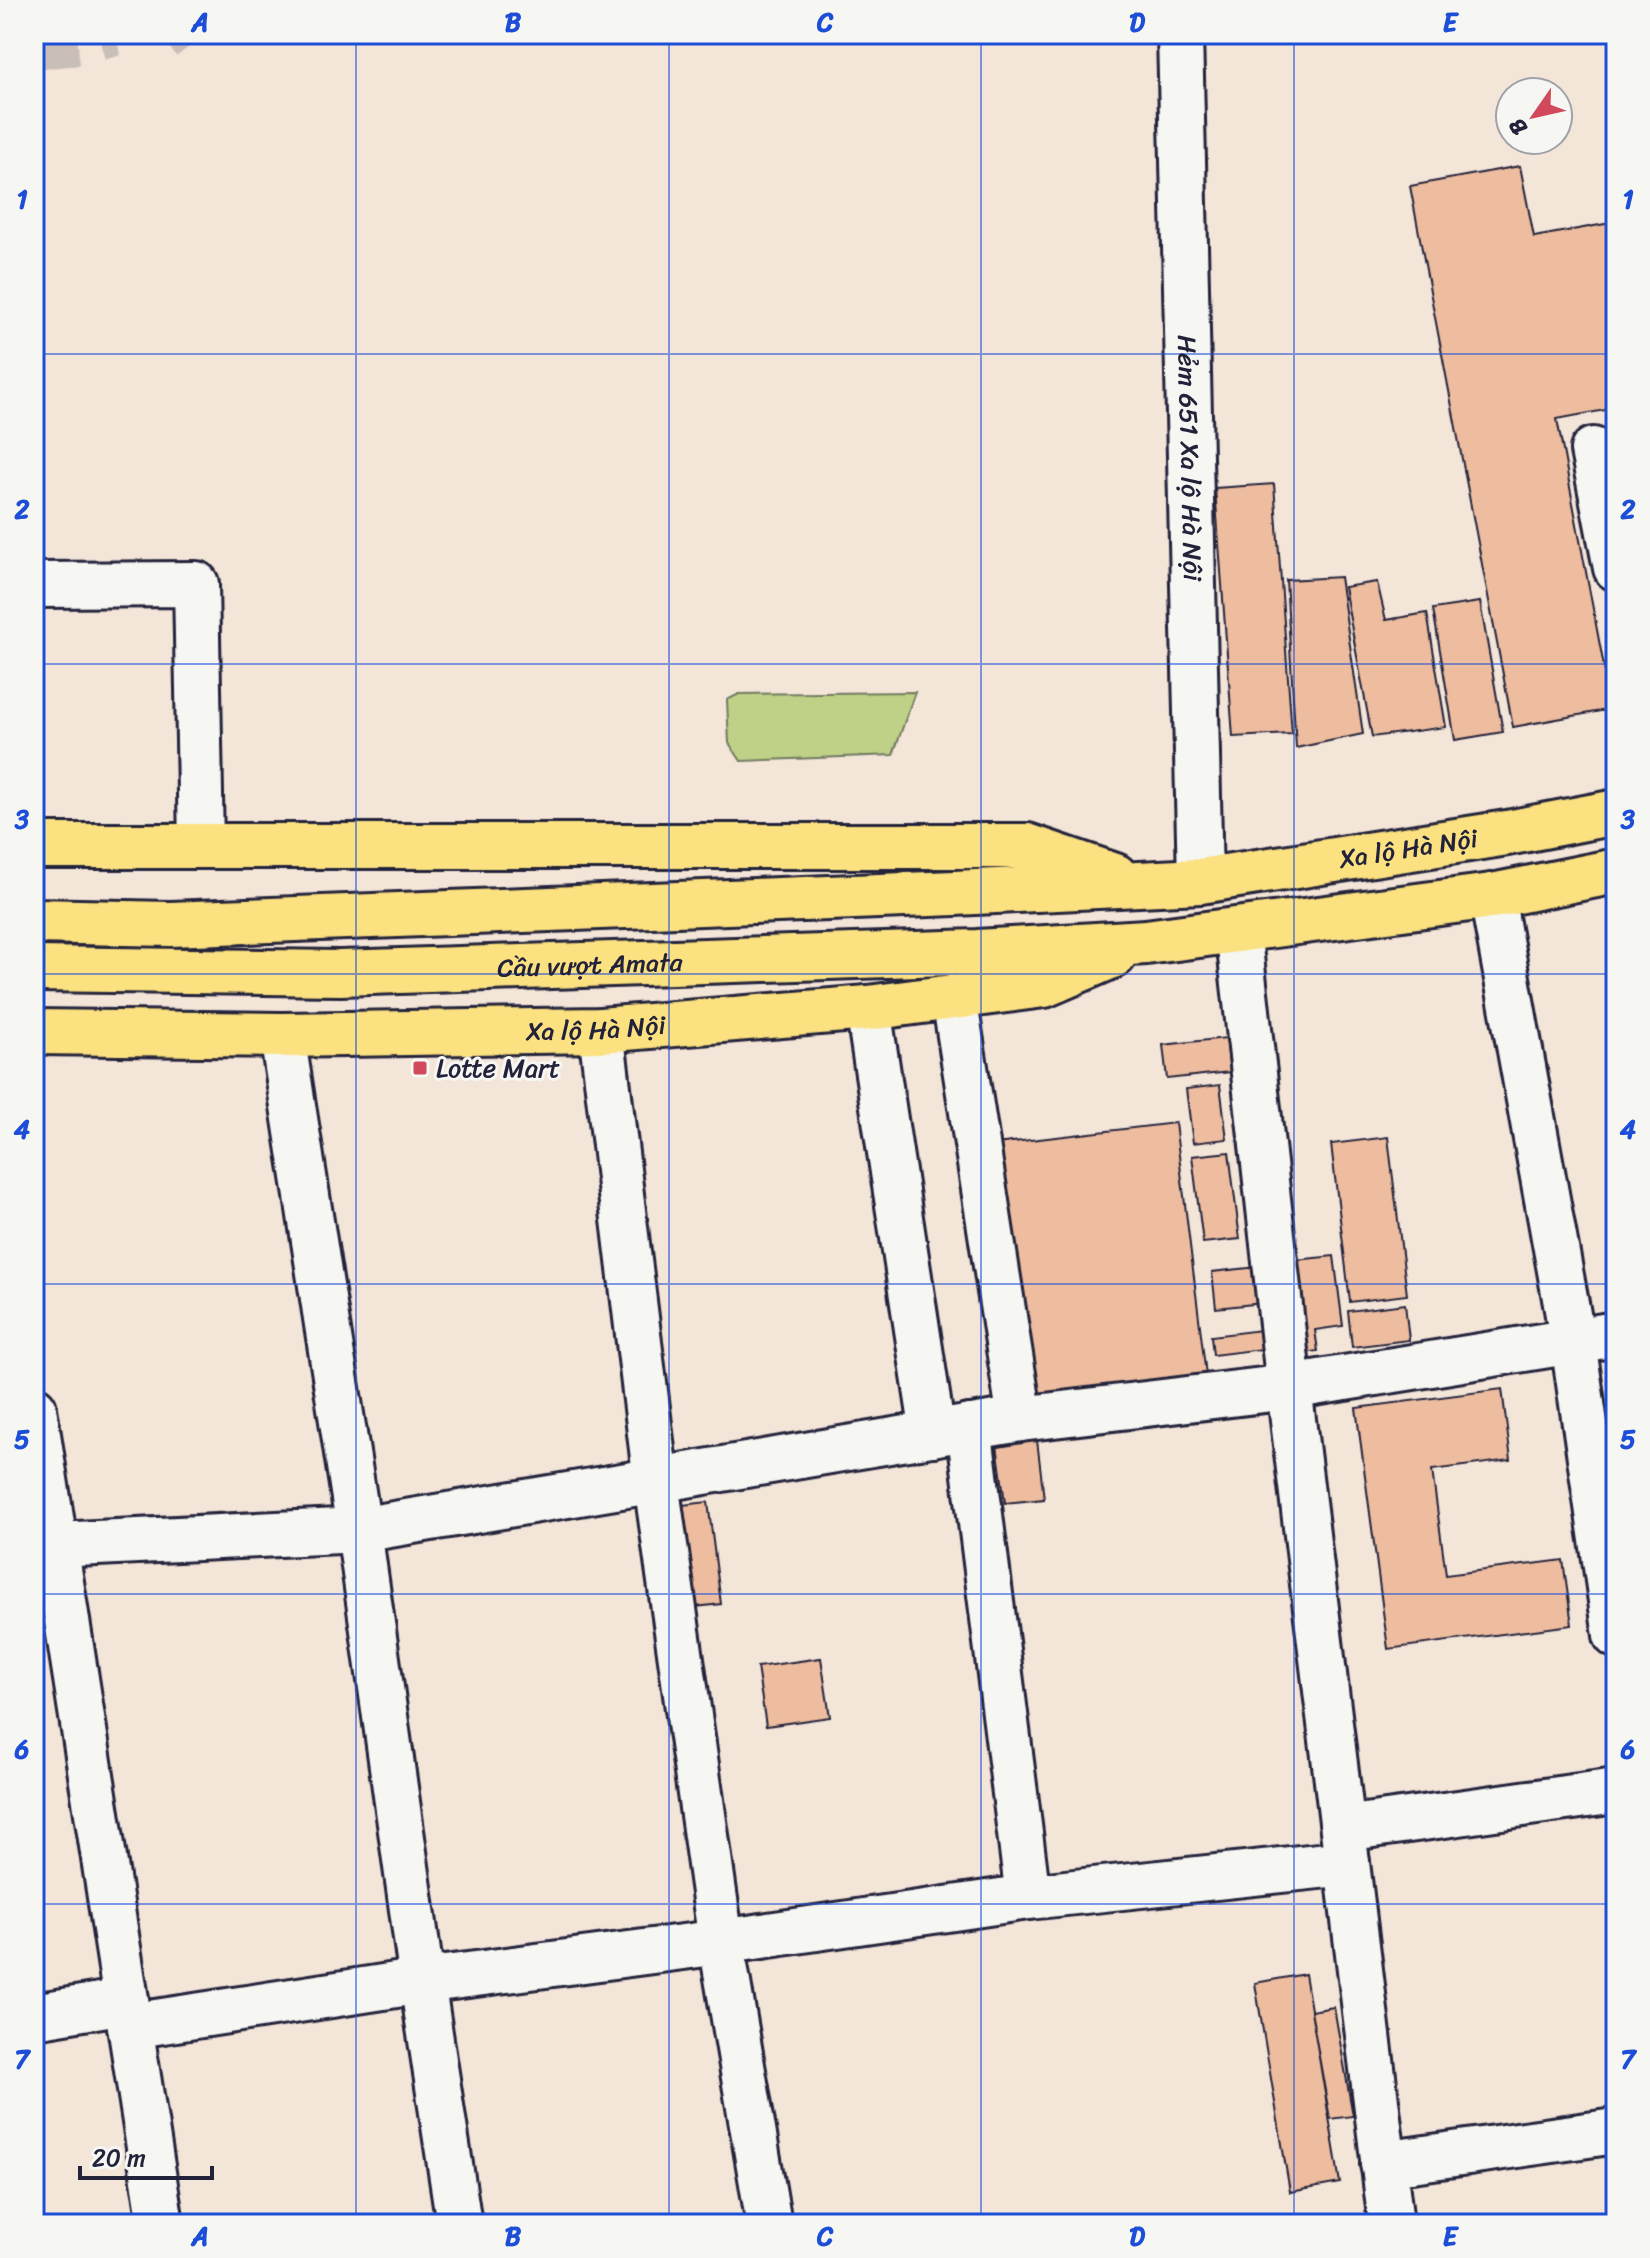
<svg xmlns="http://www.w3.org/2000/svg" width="1650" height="2258" font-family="Sriracha,sans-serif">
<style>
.green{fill:#bfd186;stroke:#707a60;stroke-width:2}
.building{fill:#eebd9f;stroke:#22223b;stroke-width:2}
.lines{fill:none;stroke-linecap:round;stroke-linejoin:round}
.minor-tunnel{stroke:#cabeb9;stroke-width:44;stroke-dasharray:44 22;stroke-linecap:butt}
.minor-casing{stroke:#22223b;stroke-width:50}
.highway-casing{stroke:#22223b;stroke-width:50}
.minor{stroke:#f6f6f2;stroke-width:44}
.highway{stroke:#fbe180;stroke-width:44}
.grid{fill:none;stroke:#1d4ed8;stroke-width:2;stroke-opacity:0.55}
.poi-dot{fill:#d1495b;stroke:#f6f6f2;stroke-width:3}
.labels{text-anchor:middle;stroke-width:6;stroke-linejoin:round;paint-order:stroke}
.street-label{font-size:26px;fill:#22223b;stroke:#f6f6f2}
.poi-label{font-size:26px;fill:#22223b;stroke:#f6f6f2;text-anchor:start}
.neatline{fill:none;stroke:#1d4ed8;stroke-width:3}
.grid-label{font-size:26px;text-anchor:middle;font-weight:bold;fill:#1d4ed8}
</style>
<rect width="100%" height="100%" fill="#f4e5d9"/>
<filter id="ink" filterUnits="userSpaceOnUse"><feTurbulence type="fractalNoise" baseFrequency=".0125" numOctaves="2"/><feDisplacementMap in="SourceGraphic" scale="16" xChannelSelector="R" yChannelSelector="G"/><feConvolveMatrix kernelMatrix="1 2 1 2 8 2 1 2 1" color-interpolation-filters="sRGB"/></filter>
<g filter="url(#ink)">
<path class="green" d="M915,692L893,755L741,761L729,743L727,700L739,694Z"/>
<path class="building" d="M1520,166L1534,237L1616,222V408L1557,419L1612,709L1513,727L1410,186Z
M1274,484L1292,734L1233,737L1215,488Z
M1340,577L1363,734L1296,748L1286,580Z
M1377,582L1386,620L1427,613L1446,727L1372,737L1344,587Z
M1480,602L1503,732L1455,740L1433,609Z
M1226,1038L1230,1072L1167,1079L1163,1045Z
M1220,1085L1227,1139L1193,1143L1186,1089Z
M1175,1123L1206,1375L1027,1396L996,1144Z
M1388,1137L1407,1295L1350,1302L1331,1144Z
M1229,1152L1240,1239L1203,1243L1192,1156Z
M1334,1256L1343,1326L1315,1330L1318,1351L1288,1355L1276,1262Z
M1267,1266L1272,1302L1216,1308L1212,1272Z
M1405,1304L1409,1340L1352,1347L1348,1311Z
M1269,1329L1271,1348L1213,1355L1211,1336Z
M1502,1389L1511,1460L1432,1470L1446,1575L1563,1560L1572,1625L1388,1649L1356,1408Z
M1037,1440L1044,1499L1005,1503L997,1445Z
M708,1502L721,1604L678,1609L665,1507Z
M821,1658L830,1717L766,1726L757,1667Z
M1305,1974L1340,2183L1290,2192L1255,1983Z
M1334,2007L1353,2116L1330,2119L1311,2011Z"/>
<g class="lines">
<path class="minor-tunnel" d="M187,34L194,43
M34,47L82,43L115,34"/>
<g class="minor-casing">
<g id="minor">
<path id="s1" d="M1180,34L1200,881"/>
<path d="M1593,450L1616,568"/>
<path d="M34,585L196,584L201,845"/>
<path d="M1492,896L1573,1342L1616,1635"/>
<path d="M1238,930L1289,1387L1391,2224"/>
<path d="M954,997L1020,1419"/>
<path d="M868,1008L933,1434"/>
<path d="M601,1030L656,1482L721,1942L769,2224"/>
<path d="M282,1035L359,1530L422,1981L459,2224"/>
<path d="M34,1409L161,2224"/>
<path d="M969,1427L1028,1897"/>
<path d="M56,1545L359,1530L1020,1419L1289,1387L1616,1334"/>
<path d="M1344,1829L1616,1791"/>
<path d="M34,2016L125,2001"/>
<path d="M130,2026L422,1981L721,1942L1028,1897L1347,1863"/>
<path d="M1383,2164L1616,2131"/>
</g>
</g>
<g class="highway-casing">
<g id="highway">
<path d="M34,846H1027L1115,876"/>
<path id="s2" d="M34,921L170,924L955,893L1200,881L1507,833L1616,812"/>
<path id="s3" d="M34,969L340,973L977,952L1146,942L1492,896L1616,871"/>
<path id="s4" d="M34,1032L282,1035L601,1030L868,1008L1044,985L1114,955"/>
</g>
</g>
<use href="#minor" class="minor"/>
<use href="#highway" class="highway"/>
</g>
</g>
<path class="grid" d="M356,34V2224M669,34V2224M981,34V2224M1294,34V2224M34,354H1616M34,664H1616M34,974H1616M34,1284H1616M34,1594H1616M34,1904H1616"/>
<rect class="poi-dot" x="412" y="1060" width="16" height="16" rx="4"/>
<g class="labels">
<g class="street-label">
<text dy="9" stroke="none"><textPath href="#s1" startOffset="424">Hẻm 651 Xa lộ Hà Nội</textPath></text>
<text dy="9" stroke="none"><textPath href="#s2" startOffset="1378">Xa lộ Hà Nội</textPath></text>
<text dy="9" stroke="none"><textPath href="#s3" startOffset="556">Cầu vượt Amata</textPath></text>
<text dy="9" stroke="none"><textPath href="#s4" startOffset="562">Xa lộ Hà Nội</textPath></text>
</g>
<g class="poi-label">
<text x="436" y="1077">Lotte Mart</text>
</g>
</g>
<rect width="1650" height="2258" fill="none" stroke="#f6f6f2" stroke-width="88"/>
<g transform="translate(1534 116) rotate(236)"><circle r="38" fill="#f6f6f2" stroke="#a1a1a9" stroke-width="2"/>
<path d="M0-6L14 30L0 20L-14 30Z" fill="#d1495b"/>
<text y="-12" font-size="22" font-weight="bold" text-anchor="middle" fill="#22223b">B</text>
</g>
<path d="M80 2166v12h132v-12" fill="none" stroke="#22223b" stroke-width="4"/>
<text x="92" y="2166" font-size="24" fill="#22223b" stroke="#f6f6f2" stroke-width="6" paint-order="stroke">20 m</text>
<rect x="44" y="44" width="1562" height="2170" class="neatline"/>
<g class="grid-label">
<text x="200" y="31">A</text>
<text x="513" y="31">B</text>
<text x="825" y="31">C</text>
<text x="1137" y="31">D</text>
<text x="1450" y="31">E</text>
<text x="22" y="208">1</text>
<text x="1628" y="208">1</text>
<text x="22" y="518">2</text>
<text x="1628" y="518">2</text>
<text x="22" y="828">3</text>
<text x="1628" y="828">3</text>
<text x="22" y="1138">4</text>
<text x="1628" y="1138">4</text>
<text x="22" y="1448">5</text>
<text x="1628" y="1448">5</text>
<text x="22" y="1758">6</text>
<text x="1628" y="1758">6</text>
<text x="22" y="2068">7</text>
<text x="1628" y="2068">7</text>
<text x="200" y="2245">A</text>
<text x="513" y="2245">B</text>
<text x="825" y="2245">C</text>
<text x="1137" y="2245">D</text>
<text x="1450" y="2245">E</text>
</g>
</svg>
